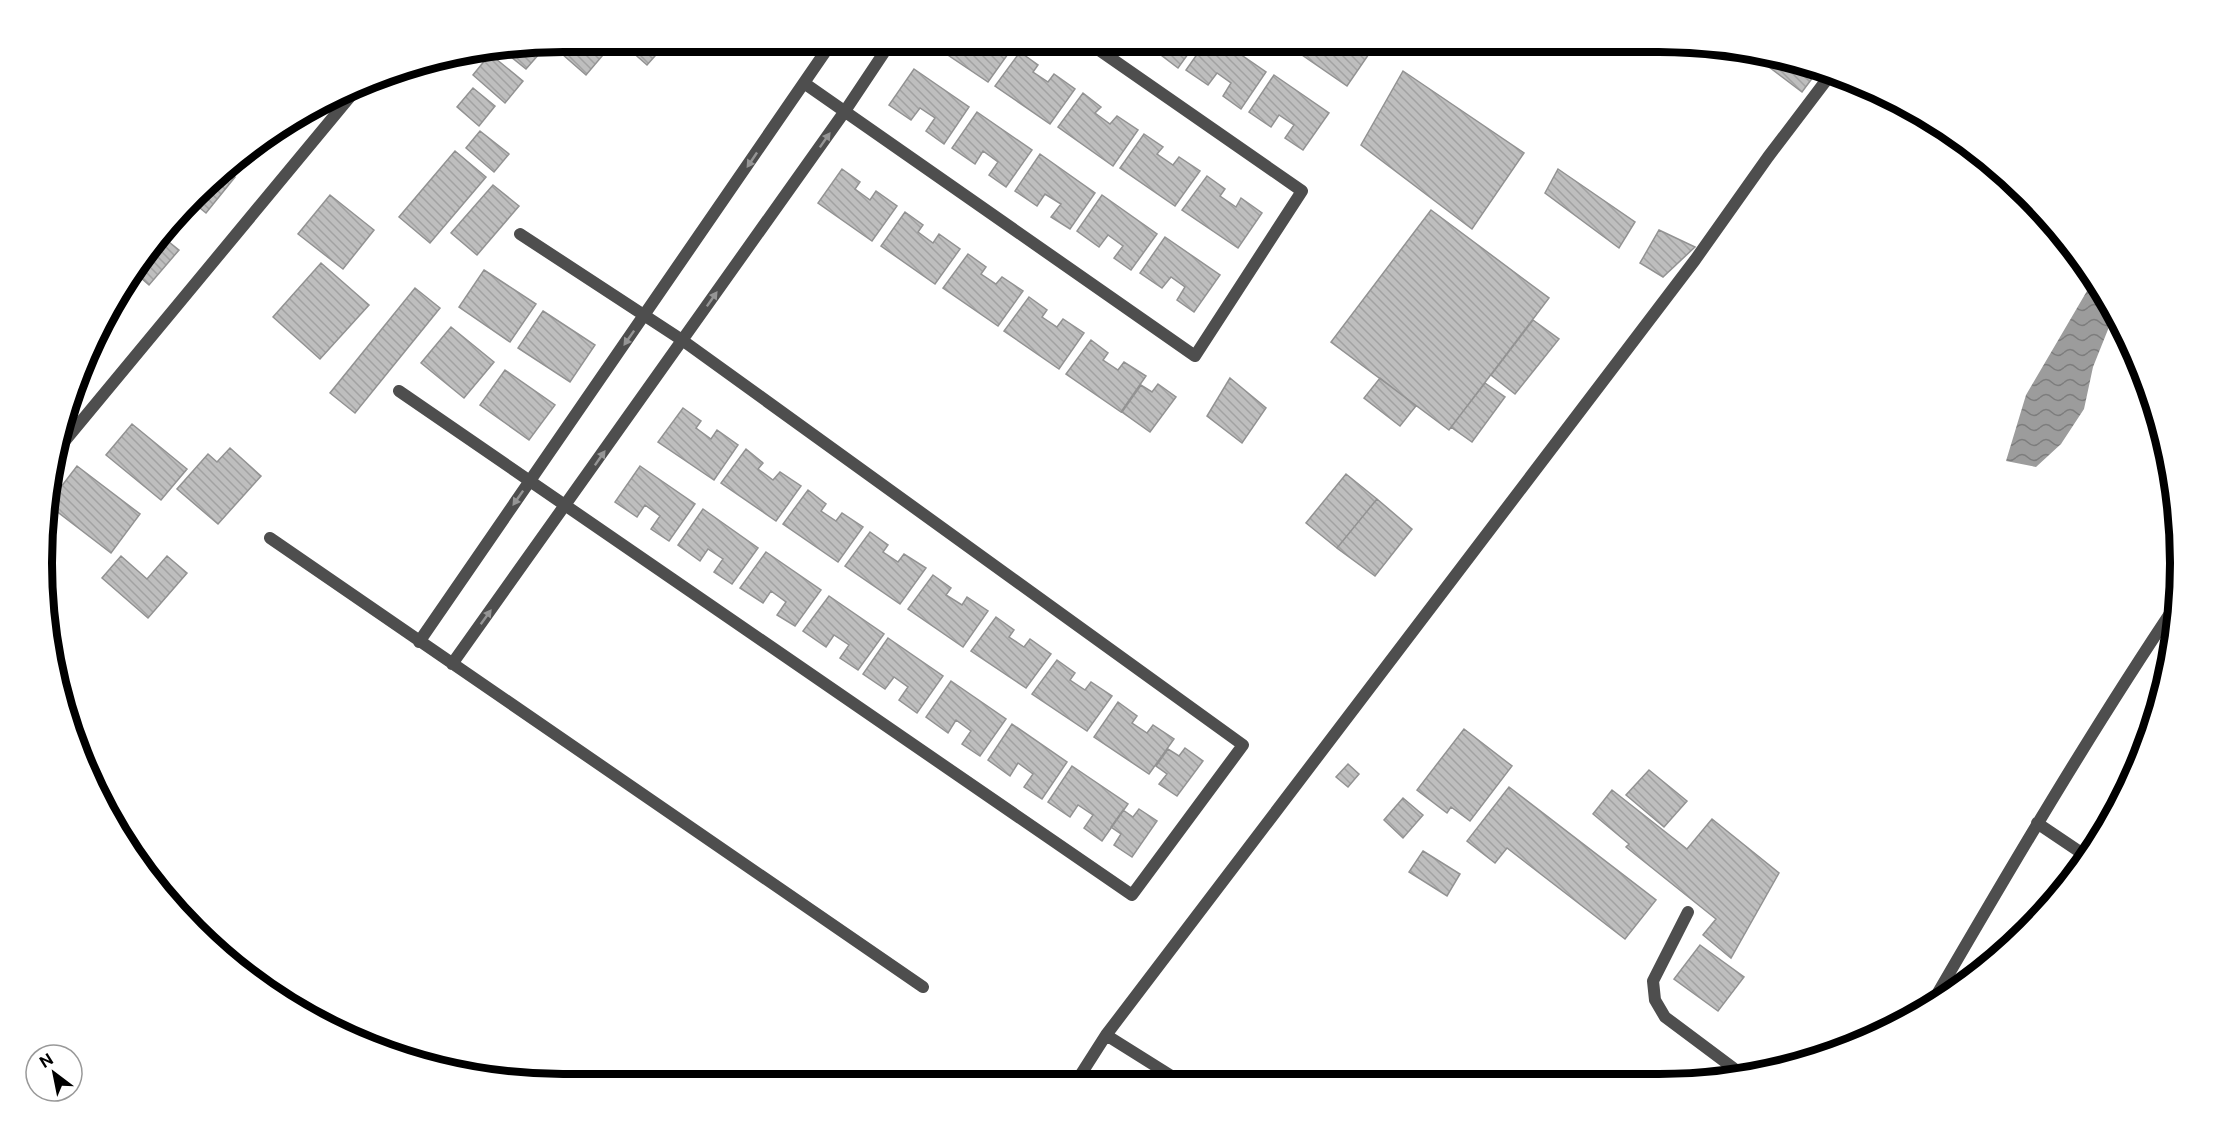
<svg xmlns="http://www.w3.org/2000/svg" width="2223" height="1127" font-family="'Public Sans',sans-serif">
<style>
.water{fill:url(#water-waves)}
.building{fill:url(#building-back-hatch);stroke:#929292;stroke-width:1.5}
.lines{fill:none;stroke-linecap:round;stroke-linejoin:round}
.lane{stroke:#4e4e4e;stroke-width:12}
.street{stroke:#4e4e4e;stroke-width:12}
.oneway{fill:#959595}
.rim{fill:none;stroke:#000;stroke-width:8}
</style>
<defs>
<pattern id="water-waves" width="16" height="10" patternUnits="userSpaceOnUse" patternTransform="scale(1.5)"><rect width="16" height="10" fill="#9c9c9c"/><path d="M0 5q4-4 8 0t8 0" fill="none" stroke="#7d7d7d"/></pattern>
<pattern id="building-back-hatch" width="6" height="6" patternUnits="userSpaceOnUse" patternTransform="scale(1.5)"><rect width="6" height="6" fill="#bebebe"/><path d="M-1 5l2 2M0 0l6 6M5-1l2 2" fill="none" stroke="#a2a2a2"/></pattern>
</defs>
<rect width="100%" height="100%" fill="#fff"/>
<path class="water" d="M2094,279L2115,312L2093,367L2084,409L2061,444L2036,467L2006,461L2026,395Z"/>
<path class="building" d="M564,42H614L586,75L554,47L558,43Z
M637,42H658L663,47L647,65L630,50Z
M935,42H1005L1013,47L988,82L933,45Z
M1169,43H1196L1178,68L1161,55Z
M1205,43H1224L1266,72L1241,109L1223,96L1231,83L1217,73L1208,85L1186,70Z
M1296,43H1342L1344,45L1346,43H1359L1371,51L1347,86L1292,48Z
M547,45L526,69L505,52Z
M1020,52L1038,65L1033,72L1048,82L1054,74L1075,89L1050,124L995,86Z
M1749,52L1794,60L1819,69L1802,92Z
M490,54L523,81L505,103L473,75Z
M914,69L969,107L944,144L926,131L935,118L920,108L911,120L889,105Z
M1403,71L1524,153L1472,229L1361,145Z
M1274,75L1329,113L1303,150L1285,138L1294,125L1279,115L1271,127L1249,112Z
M473,88L495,106L479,126L457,107Z
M1083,93L1101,107L1095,113L1110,124L1117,116L1138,130L1113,166L1058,127Z
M977,112L1032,150L1006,187L989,175L998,162L983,151L975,164L952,148Z
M480,131L509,154L494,172L466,148Z
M1144,134L1163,147L1157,154L1173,165L1179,157L1200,171L1175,206L1120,168Z
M455,151L486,177L430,243L399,217Z
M1040,154L1095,193L1070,229L1051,217L1061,204L1045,194L1037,206L1015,191Z
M842,169L860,182L855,189L870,200L876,191L897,206L872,241L818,203Z
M1558,169L1635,222L1619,248L1545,193Z
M227,170L235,177L206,213L195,204Z
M1207,176L1225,189L1220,196L1236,207L1241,198L1262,213L1238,248L1182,210Z
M493,185L519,206L477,255L451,233Z
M330,195L374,230L343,269L298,234Z
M1102,195L1157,234L1131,270L1114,258L1123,246L1108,235L1099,247L1077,231Z
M1431,210L1549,298L1449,430L1331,342Z
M905,212L923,225L918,232L933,243L939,234L960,249L935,284L881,246Z
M1659,230L1695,247L1663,277L1640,263Z
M1165,237L1220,275L1194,312L1177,300L1185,287L1171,277L1162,288L1140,273Z
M164,238L179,250L149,285L133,271Z
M968,254L986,267L981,274L996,284L1002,277L1023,291L998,326L943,288Z
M321,263L369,305L320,359L273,317Z
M484,270L536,304L510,342L459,307Z
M415,288L440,308L355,413L330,393Z
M1029,297L1047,310L1042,317L1057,327L1063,319L1084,333L1059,369L1004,331Z
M543,311L595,345L570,382L518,348Z
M1533,320L1559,339L1515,394L1491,375Z
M451,327L494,362L464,398L421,363Z
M1091,340L1108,353L1103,360L1118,370L1124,362L1146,376L1121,412L1066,374Z
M505,370L555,405L529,440L480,405Z
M1230,378L1266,408L1242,443L1207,416Z
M1380,378L1416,406L1400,426L1364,398Z
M1485,383L1505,397L1472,442L1451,427Z
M1158,384L1176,397L1150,432L1122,412L1141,385L1152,392Z
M683,408L701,421L696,428L711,439L717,430L738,445L714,480L658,442Z
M132,424L187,469L161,500L106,455Z
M230,448L261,476L218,524L177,489L208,454L217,462Z
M746,449L763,463L758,469L773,480L780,472L801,486L776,521L721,483Z
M77,466L140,514L111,553L51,507V500Z
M640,466L695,504L669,541L651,529L660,516L645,505L637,517L615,502Z
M1346,474L1377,499L1337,548L1306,523Z
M808,490L826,504L821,511L836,521L842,513L863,527L838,562L783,524Z
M1377,499L1412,529L1375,576L1337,548Z
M703,509L758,548L732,584L714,572L723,559L708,549L700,561L678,545Z
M870,532L888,545L883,552L898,562L904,554L926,568L900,604L845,566Z
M766,552L821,590L795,626L777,615L786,602L771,591L763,603L740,588Z
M121,556L147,579L167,556L187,573L148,618L102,578Z
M933,575L951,588L946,595L962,605L967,597L988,611L963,647L908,609Z
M829,596L884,634L858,670L840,658L849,645L834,635L826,647L803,631Z
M996,617L1014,630L1009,637L1024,647L1030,639L1051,654L1026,688L971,651Z
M888,638L943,676L917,713L899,700L908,687L894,677L885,689L863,674Z
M1057,660L1075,673L1070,680L1085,690L1091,682L1112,696L1087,731L1032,694Z
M951,681L1006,719L980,756L962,744L971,731L956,720L948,733L926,717Z
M1118,702L1137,716L1132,723L1147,733L1153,725L1174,739L1149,774L1094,737Z
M1012,724L1067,762L1042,799L1024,787L1033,774L1018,763L1010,776L988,760Z
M1464,729L1512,766L1470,821L1451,807L1447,813L1417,790Z
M1185,748L1203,761L1177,796L1159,784L1167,774L1156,766L1168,749L1179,756Z
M1348,764L1359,774L1348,787L1336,777Z
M1072,766L1128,804L1102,841L1084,828L1093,815L1078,805L1070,817L1048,802Z
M1649,770L1687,801L1664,827L1626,795Z
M1509,787L1656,900L1625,939L1507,848L1495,863L1467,841Z
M1612,790L1687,849L1712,819L1779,873L1731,958L1703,935L1716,919L1626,847L1629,844L1593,814Z
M1403,798L1423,815L1403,838L1384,820Z
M1139,809L1157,821L1132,857L1114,845L1121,834L1111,827L1123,810L1133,817Z
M1423,851L1460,874L1447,896L1409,872Z
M1700,945L1744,977L1718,1011L1674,979Z
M1114,1076L1125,1082H1110Z"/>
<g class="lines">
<path class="lane" d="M1688,912L1653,981L1655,1000L1665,1017L1744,1076"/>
<path class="street" d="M804,83L1195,356L1302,191L1089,43
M399,391L1132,895L1243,745L682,340L520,234
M54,454L354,92
M270,538L923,987
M419,642L832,42
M452,664L845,111L891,42
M2037,823L2086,856
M1932,1003C2011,867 2091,731 2179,600
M1106,1035L1181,1082
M1076,1082L1106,1035L1695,260L1768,157L1831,74"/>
</g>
<defs><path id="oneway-solid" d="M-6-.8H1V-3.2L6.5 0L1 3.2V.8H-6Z" transform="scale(1.5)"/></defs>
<g class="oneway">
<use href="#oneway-solid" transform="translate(825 140) rotate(-55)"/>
<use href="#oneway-solid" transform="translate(752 160) rotate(124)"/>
<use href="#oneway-solid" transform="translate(712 299) rotate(-55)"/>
<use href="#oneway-solid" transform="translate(629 338) rotate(125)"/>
<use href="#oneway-solid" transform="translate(600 458) rotate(-55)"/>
<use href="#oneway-solid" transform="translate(518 498) rotate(125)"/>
<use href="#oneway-solid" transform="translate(486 617) rotate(-54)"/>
</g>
<path d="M0 0H2223V1127H0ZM563 52H1659A511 511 0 0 1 2170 563V563A511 511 0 0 1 1659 1074H563A511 511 0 0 1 52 563V563A511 511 0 0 1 563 52Z" fill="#fff" fill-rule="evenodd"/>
<path class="rim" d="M563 52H1659A511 511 0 0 1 2170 563V563A511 511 0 0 1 1659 1074H563A511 511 0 0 1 52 563V563A511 511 0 0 1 563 52Z"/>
<g transform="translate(54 1073) rotate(328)"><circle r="28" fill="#ffffff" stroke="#999999" stroke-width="1.5"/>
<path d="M0-4.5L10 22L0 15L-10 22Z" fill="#000000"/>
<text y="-9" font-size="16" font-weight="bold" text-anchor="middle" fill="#000000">N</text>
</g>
</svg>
